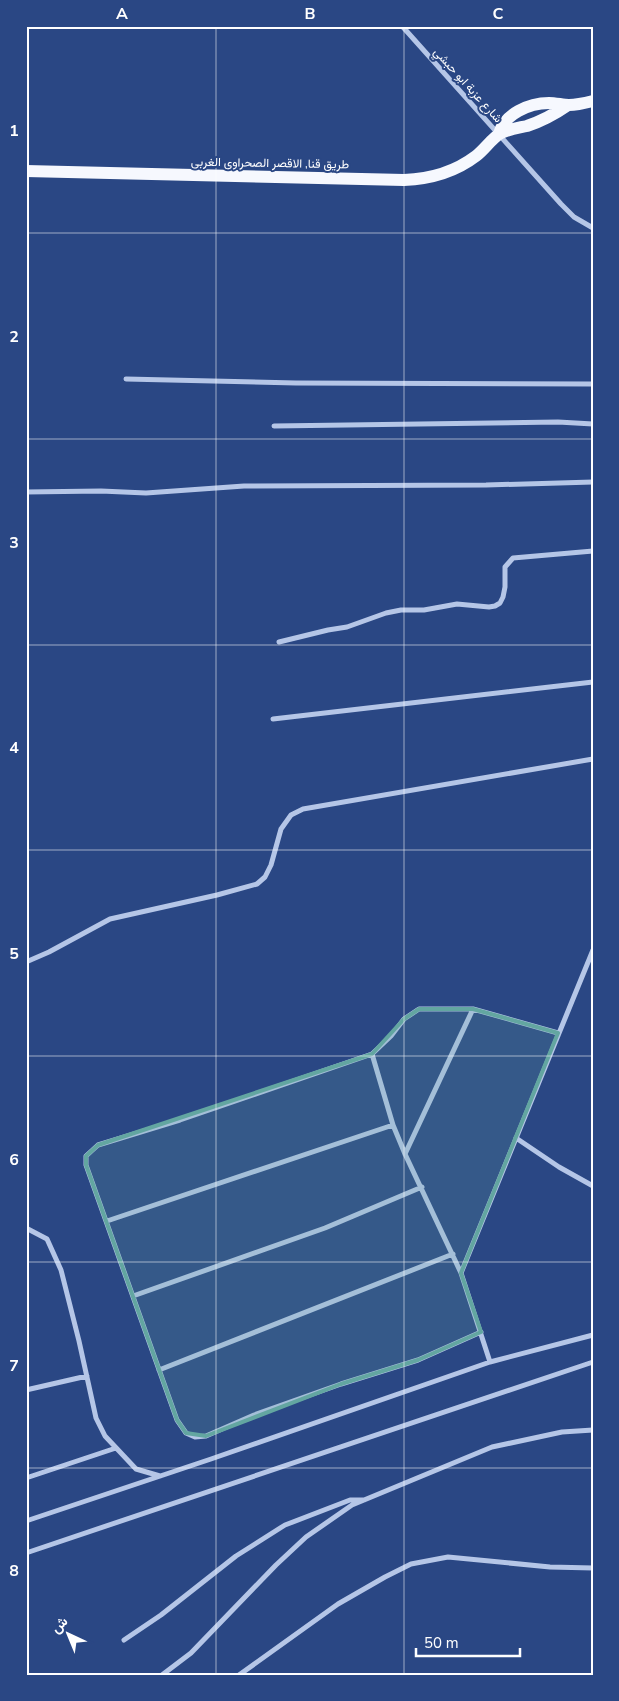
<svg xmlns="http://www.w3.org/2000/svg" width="619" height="1701" font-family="'Nunito Sans',Vazirmatn,sans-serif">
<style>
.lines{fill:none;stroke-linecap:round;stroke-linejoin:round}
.minor{stroke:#b5c6e7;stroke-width:5}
.primary{stroke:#f6f8fe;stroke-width:12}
.marked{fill:#63a6a1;fill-opacity:0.2;stroke:#63a6a1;stroke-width:4;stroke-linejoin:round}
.grid{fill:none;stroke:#fff;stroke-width:1;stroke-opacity:0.55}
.labels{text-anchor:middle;stroke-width:4;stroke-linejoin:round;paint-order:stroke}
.street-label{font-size:12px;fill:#fff;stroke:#2a4784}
.neatline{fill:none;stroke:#fff;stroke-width:2}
.grid-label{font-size:16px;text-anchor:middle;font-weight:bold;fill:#fff}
</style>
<rect width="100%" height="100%" fill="#2a4784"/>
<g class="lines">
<path class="minor" d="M402,26L561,204L574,217L593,228
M126,379L296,383L593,384
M274,426L558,422L593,424
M26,492L101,491L146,493L244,486L486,485L593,482
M279,642L328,630L347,627L386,613L401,610H424L457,604L489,607L495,606L500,603L503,597L505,587V567L513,558L593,551
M273,719L593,682
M26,962L49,952L110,919L217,895L257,884L265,877L271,865L281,829L291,815L303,809L593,759
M372,1054L393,1125L405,1154L461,1273L490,1362
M516,1138L559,1167L593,1186
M405,1154L473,1009
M107,1221L393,1125
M26,1228L47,1239L61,1270L79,1341L96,1418L105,1436L136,1469L160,1476
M461,1273L593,950
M133,1296L325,1228L422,1187
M481,1332L418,1360L341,1384L254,1415L206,1436L195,1437L186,1433L177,1420L86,1165V1156L98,1145L180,1120L372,1054L391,1036L404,1019L419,1009H473L558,1033
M159,1370L453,1254
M26,1390L87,1376
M26,1478L116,1448
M26,1521L211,1459L490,1362L593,1335
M26,1553L593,1362
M124,1640L161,1615L236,1556L285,1525L350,1500H364
M162,1675L191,1653L276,1565L306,1537L352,1505L492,1447L562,1432L593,1430
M239,1675L338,1604L385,1577L411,1564L448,1557L550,1567L593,1568"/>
<path class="primary" d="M499,134C504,114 529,103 549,103C556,103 563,105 569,105C577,105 585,103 593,101
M26,171L404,180C430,179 455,172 476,156C485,149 492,138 501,133C510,129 518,128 527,126C542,121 555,114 568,105"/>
</g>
<path class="marked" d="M419,1009H473L558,1033L461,1273L481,1332L418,1360L341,1384L206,1436L186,1433L177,1420L86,1165V1156L98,1145L372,1054L404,1019Z"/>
<path class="grid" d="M216,26V1675M404,26V1675M26,233H593M26,439H593M26,645H593M26,850H593M26,1056H593M26,1262H593M26,1468H593"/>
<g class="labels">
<g class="street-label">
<text transform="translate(468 85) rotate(48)" y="4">شارع عزبة ابو حبشي</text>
<text transform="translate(270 163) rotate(1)" y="4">طريق قنا, الاقصر الصحراوى الغربى</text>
</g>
</g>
<rect width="619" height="1701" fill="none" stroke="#2a4784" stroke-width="55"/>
<g transform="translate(68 1634) rotate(316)" stroke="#2a4784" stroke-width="4" paint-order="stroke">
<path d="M0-4L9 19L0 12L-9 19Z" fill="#ffffff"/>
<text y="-8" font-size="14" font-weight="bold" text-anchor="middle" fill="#ffffff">ش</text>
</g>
<path d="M416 1648v8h104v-8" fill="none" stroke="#ffffff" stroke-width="2.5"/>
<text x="424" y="1648" font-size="15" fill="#ffffff" stroke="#2a4784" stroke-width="4" paint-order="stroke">50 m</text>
<rect x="28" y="28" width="564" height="1646" class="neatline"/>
<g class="grid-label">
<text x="122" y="19">A</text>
<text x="310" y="19">B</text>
<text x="498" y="19">C</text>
<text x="14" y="136">1</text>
<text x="14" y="342">2</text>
<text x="14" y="548">3</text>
<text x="14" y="753">4</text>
<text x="14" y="959">5</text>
<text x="14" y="1165">6</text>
<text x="14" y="1371">7</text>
<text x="14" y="1576">8</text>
</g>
</svg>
